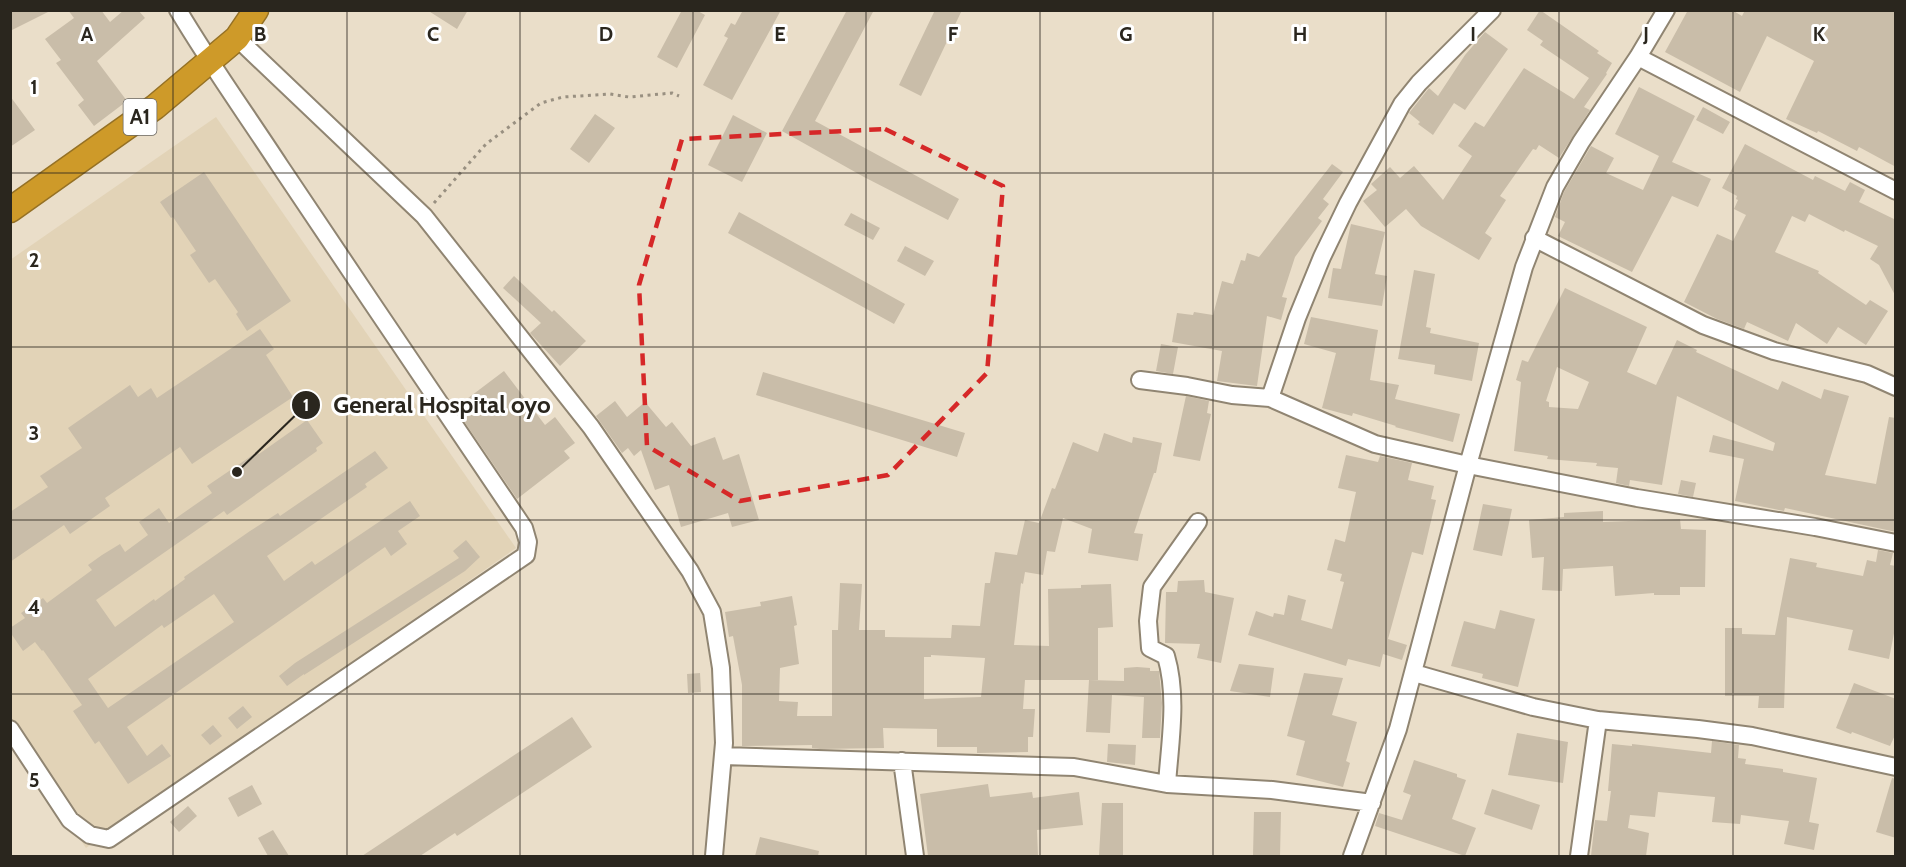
<svg xmlns="http://www.w3.org/2000/svg" width="1906" height="867" font-family="Cabin,sans-serif">
<style>
.built{fill:#e2d3b7}
.building{fill:#c9bda9;fill-rule:evenodd}
.lines{fill:none;stroke-linecap:round;stroke-linejoin:round}
.minor-casing{stroke:#908572;stroke-width:20}
.highway-casing{stroke:#957125;stroke-width:27}
.path{stroke:#999081;stroke-width:3;stroke-dasharray:3 4.5;stroke-linecap:butt}
.minor{stroke:#fff;stroke-width:16}
.highway{stroke:#ce9a29;stroke-width:24}
.marked{fill:none;stroke:#d62828;stroke-width:4.5;stroke-dasharray:12 8;stroke-linejoin:round}
.grid{fill:none;stroke:#2a261e;stroke-width:1.5;stroke-opacity:0.55}
.labels{text-anchor:middle;stroke-width:6;stroke-linejoin:round;paint-order:stroke}
.shield{fill:#fff;stroke:#6a6762;stroke-width:1.5}
.shield-label{font-size:21px;font-weight:bold;fill:#2a261e}
.grid-label{font-size:20px;text-anchor:middle;font-weight:bold;fill:#2a261e;stroke:#fff;stroke-width:6;stroke-linejoin:round;paint-order:stroke}
.leader{fill:none;stroke:#2a261e;stroke-width:2}
.callout-dot{fill:#2a261e;stroke:#fff;stroke-width:2}
.mark-label{font-size:18px;text-anchor:middle;font-weight:bold;fill:#fff}
.callout-label{font-size:24px;text-anchor:middle;font-weight:bold;fill:#2a261e;stroke:#fff;stroke-width:6;stroke-linejoin:round;paint-order:stroke}
</style>
<rect width="100%" height="100%" fill="#eadec9"/>
<path class="built" d="M216,117L516,548L86,848L11,740L10,260Z"/>
<path class="building" d="M10,10H52L10,31Z
M68,10H101L110,22L124,10H138L145,18L97,61L127,101L94,126L78,105L84,100L56,63L61,60L45,39L74,18Z
M427,10H468L457,29Z
M682,10H696L705,15L677,68L657,57Z
M743,10H781L732,100L703,85L728,38L724,36L731,23L735,25Z
M847,10H874L815,121L959,199L948,220L864,177L782,131Z
M935,10H962L921,96L899,85Z
M1540,10L1599,51L1597,53L1612,63L1606,73L1607,74L1584,107L1590,110L1559,158L1539,145L1536,150L1533,149L1500,196L1506,200L1485,233L1492,238L1479,260L1421,226L1406,209L1385,227L1363,201L1377,190L1371,184L1390,167L1400,178L1414,166L1443,200L1472,156L1458,146L1475,122L1484,127L1524,68L1574,99L1589,78L1540,45L1543,41L1527,30Z
M1688,10H1732L1742,16L1745,10H1896V167L1859,147L1857,151L1818,131L1817,133L1786,119L1814,61L1767,36L1740,92L1665,52Z
M1485,32L1508,49L1465,110L1454,103L1433,135L1418,124L1420,122L1409,113L1429,88L1438,96L1465,55Z
M1639,87L1695,116L1672,162L1711,179L1698,207L1672,196L1632,272L1558,236L1565,222L1555,217L1564,192L1591,146L1614,158L1606,173L1643,190L1659,156L1615,134Z
M10,96L35,130L10,147Z
M1703,107L1730,122L1723,134L1696,120Z
M595,114L615,128L589,163L570,149Z
M733,115L767,133L742,182L708,165Z
M1745,144L1813,180L1815,176L1845,191L1850,182L1865,190L1859,202L1896,220V297L1879,265L1870,259L1878,246L1845,230L1844,232L1809,214L1805,222L1792,216L1775,252L1819,271L1818,273L1866,305L1870,300L1888,311L1866,345L1838,327L1827,344L1796,323L1788,341L1747,322L1744,329L1717,319L1684,302L1717,234L1733,241L1746,215L1734,209L1738,200L1736,199L1737,196L1722,188Z
M1332,164L1343,172L1323,199L1329,204L1318,218L1322,221L1295,257L1282,297L1287,298L1281,320L1267,316L1257,386L1217,381L1222,351L1172,342L1177,313L1193,315L1194,312L1213,315L1222,281L1233,284L1241,260L1245,261L1247,253L1259,257Z
M204,172L291,301L247,331L236,314L238,312L215,279L209,283L190,255L196,251L173,217L171,218L160,202Z
M739,212L905,304L894,324L728,233Z
M851,213L880,228L873,240L844,225Z
M1351,224L1385,232L1375,274L1387,276L1382,306L1328,298L1333,268L1341,269Z
M905,246L934,261L925,276L897,261Z
M1414,270L1435,274L1426,327L1431,328L1430,333L1479,343L1472,381L1434,374L1435,365L1398,359Z
M514,276L552,312L554,310L586,341L560,366L530,333L541,323L503,288Z
M1565,288L1647,327L1627,372L1656,385L1677,340L1697,350L1696,352L1778,390L1782,381L1821,399L1824,389L1849,396L1825,475L1876,484L1889,417L1896,418V532L1785,508L1784,511L1735,501L1744,459L1709,452L1713,435L1773,451L1775,443L1677,396L1662,485L1630,480L1629,486L1616,483L1618,468L1596,466L1597,463L1547,459L1548,456L1514,451L1521,382L1516,380L1522,360L1528,362ZM1557,367L1589,382L1578,409L1549,407V402L1546,401Z
M1311,317L1378,330L1370,380L1399,385L1395,399L1460,414L1453,442L1395,427L1396,426L1353,413L1352,416L1322,408L1336,353L1304,344Z
M260,329L274,349L266,355L293,397L192,464L180,447L105,498L110,506L70,534L64,525L10,562V512L48,487L40,476L82,448L68,428L130,385L138,397L151,388L157,398Z
M1161,344L1178,347L1173,374L1156,371Z
M504,371L545,425L555,417L575,443L564,451L570,458L517,499L455,408Z
M763,372L965,433L957,457L756,395Z
M1186,396L1209,401L1207,413L1211,414L1200,461L1173,456Z
M615,401L627,417L645,402L666,427L672,422L691,446L715,437L723,460L739,454L759,520L732,527L728,513L681,527L669,485L655,490L641,450L634,456L628,448L622,453L596,416Z
M307,420L323,443L316,448L317,451L227,515L224,511L96,600L115,627L154,599L155,601L185,579L184,577L250,531L278,513L280,516L375,451L388,468L365,484L367,487L267,556L284,581L312,561L315,565L410,501L420,516L398,531L407,544L391,556L385,547L127,727L147,756L162,744L171,756L128,784L99,741L95,744L73,711L82,705L43,650L42,651L35,642L23,651L10,632V628L25,618L21,613L43,598L47,603L92,570L88,565L102,555L120,544L125,552L148,535L139,522L159,508L169,523L212,493L207,486L257,452L259,454ZM214,594L234,622L108,708L88,679L162,625L164,628Z
M1104,433L1132,443L1133,437L1162,443L1156,473H1154L1134,533L1143,534L1138,561L1088,553L1092,529L1063,518L1055,552L1047,551L1043,575L1025,572L1023,584L1021,583L1014,645L1049,646L1048,589L1081,588V585L1111,584L1113,627L1098,628V680H1025L1023,709H1035L1033,737H1028V752L977,753V747H937V729L883,728L884,748L820,749L812,748V745L742,746V685L733,636L729,637L725,612L761,606L760,602L792,596L797,625L794,626L799,664L780,668L779,701L798,702L797,716H832V630H838L840,583L862,584L859,630H885V637L951,638L952,625L980,626L985,583H990L995,552L1017,555L1025,520L1039,523L1052,488L1055,489L1073,442L1098,452ZM931,655L985,658L981,697L924,699V657H931Z
M1346,455L1378,462L1380,456L1412,463L1408,480L1434,486L1431,499L1436,500L1423,555L1412,552L1388,639L1407,645L1402,660L1383,654L1380,667L1348,659L1346,666L1248,635L1256,611L1273,617L1274,613L1284,615L1288,595L1306,600L1301,620L1332,629L1344,582L1340,581L1342,574L1327,570L1335,539L1345,542L1356,492L1338,488Z
M1681,480L1696,483L1693,497L1678,494Z
M1483,504L1512,509L1502,556L1473,550Z
M1603,511V522L1680,519L1681,529L1706,530L1705,587H1680V595H1654V593L1615,596L1613,566L1563,569L1562,591L1542,590L1544,557L1532,558L1529,520L1564,517V513Z
M466,540L480,557L465,571L304,675V674L287,686L279,676L295,663L459,558L453,551Z
M1878,550L1893,553L1890,565L1896,566V623L1889,659L1848,650L1853,630L1787,617L1784,708H1758L1759,696H1725V628H1742V634L1775,635L1790,558L1817,563L1816,567L1863,576L1867,560L1876,562Z
M1204,580L1205,592L1234,598L1221,663L1197,658L1200,644L1165,643L1166,592H1177L1178,581Z
M1500,610L1535,619L1518,687L1482,678L1483,674L1451,666L1464,621L1495,629Z
M1239,664L1274,668L1270,697L1230,691Z
M1137,667L1150,668V671H1159L1162,703L1160,738H1142L1144,697L1112,695L1110,733L1086,732L1089,680L1124,681V668Z
M700,673L701,692L688,693L687,674Z
M1304,673L1343,678L1332,715L1357,722L1346,761L1350,763L1343,787L1296,775L1305,741L1287,736Z
M1854,683L1896,699V733L1890,746L1852,732L1851,734L1836,728Z
M243,706L252,717L237,729L228,718Z
M572,717L592,747L457,836L455,833L420,856H362Z
M213,725L222,736L210,745L201,735Z
M1517,733L1568,742L1563,783L1508,775Z
M1712,741L1739,745L1738,758L1746,759L1745,764L1783,769V772L1817,778L1809,822L1819,824L1814,850L1784,844L1789,821L1741,815L1740,824L1712,822L1715,797L1658,792L1655,817L1630,815L1628,828L1649,833L1646,856H1591L1595,820L1607,821L1611,791H1608L1612,744L1632,746V744L1711,753Z
M1108,744L1136,745L1135,765L1107,762Z
M1414,760L1457,774V777L1466,780L1452,819L1476,828L1465,856L1375,826L1379,813L1402,820L1411,795L1403,792Z
M1892,778L1896,779V838L1876,832Z
M988,784L990,797L1032,792L1033,798L1079,792L1083,825L1037,830L1038,856H928L920,794Z
M252,785L262,804L238,817L228,798Z
M1492,789L1540,805L1532,830L1484,814Z
M1102,803H1123V856H1099Z
M188,806L197,816L179,832L170,822Z
M1254,812H1281L1280,856H1253Z
M273,830L289,856H268L258,838Z
M760,837L819,851L818,856H755Z"/>
<g class="lines">
<g class="minor-casing">
<path id="minor" d="M237,38L424,216L591,427L690,571L712,612L721,668L724,743L714,856
M1638,57L1896,191
M1534,238L1703,325L1774,351L1867,374L1896,387
M1140,380L1187,386L1232,395L1270,398L1375,444L1468,465L1637,498L1815,527L1896,543
M1270,398L1297,318L1322,257L1348,203L1402,104L1419,83L1492,10
M1414,673L1533,707L1598,720L1698,729L1752,736L1896,767
M10,729L70,820L90,835L109,839L526,555L528,542L524,528C442,407 361,287 280,166C246,114 210,64 178,10
M723,756L1074,767L1167,784L1272,790L1372,803
M902,761L915,856
M1167,784C1170,741 1178,697 1166,656L1150,648L1148,621L1152,587L1198,522
M1352,856L1398,729L1468,465L1524,267L1555,187L1581,142L1638,57L1666,10
M1579,856L1598,720"/>
</g>
<g class="highway-casing">
<path id="highway" d="M10,210L155,107L237,38L256,10"/>
</g>
<path class="path" d="M434,203L486,144L541,103L563,97L610,94L629,97L672,93L679,96"/>
<use href="#minor" class="minor"/>
<use href="#highway" class="highway"/>
</g>
<path class="marked" d="M885,129L1003,186L987,373L888,475L740,501L647,446L639,285L682,139Z"/>
<path class="grid" d="M173,10V856M347,10V856M520,10V856M693,10V856M866,10V856M1040,10V856M1213,10V856M1386,10V856M1559,10V856M1733,10V856M10,173H1896M10,347H1896M10,520H1896M10,694H1896"/>
<g class="labels">
<rect class="shield" x="123.5" y="99" width="33" height="36" rx="4.5"/>
<g class="shield-label">
<text x="140" y="124">A1</text>
</g>
</g>
<g class="grid-label">
<text x="87" y="41">A</text>
<text x="260" y="41">B</text>
<text x="433" y="41">C</text>
<text x="606" y="41">D</text>
<text x="780" y="41">E</text>
<text x="953" y="41">F</text>
<text x="1126" y="41">G</text>
<text x="1300" y="41">H</text>
<text x="1473" y="41">I</text>
<text x="1646" y="41">J</text>
<text x="1819" y="41">K</text>
<text x="34" y="94">1</text>
<text x="34" y="267">2</text>
<text x="34" y="440">3</text>
<text x="34" y="614">4</text>
<text x="34" y="787">5</text>
</g>
<path class="leader" d="M237 472L306 405"/>
<g class="callout-dot">
<circle cx="237" cy="472" r="6"/>
<circle cx="306" cy="405" r="15"/>
</g>
<g class="mark-label">
<text x="306" y="411">1</text>
</g>
<g class="callout-label">
<text x="442" y="413">General Hospital oyo</text>
</g>
<rect width="1906" height="867" fill="none" stroke="#2a261e" stroke-width="24"/>
</svg>
